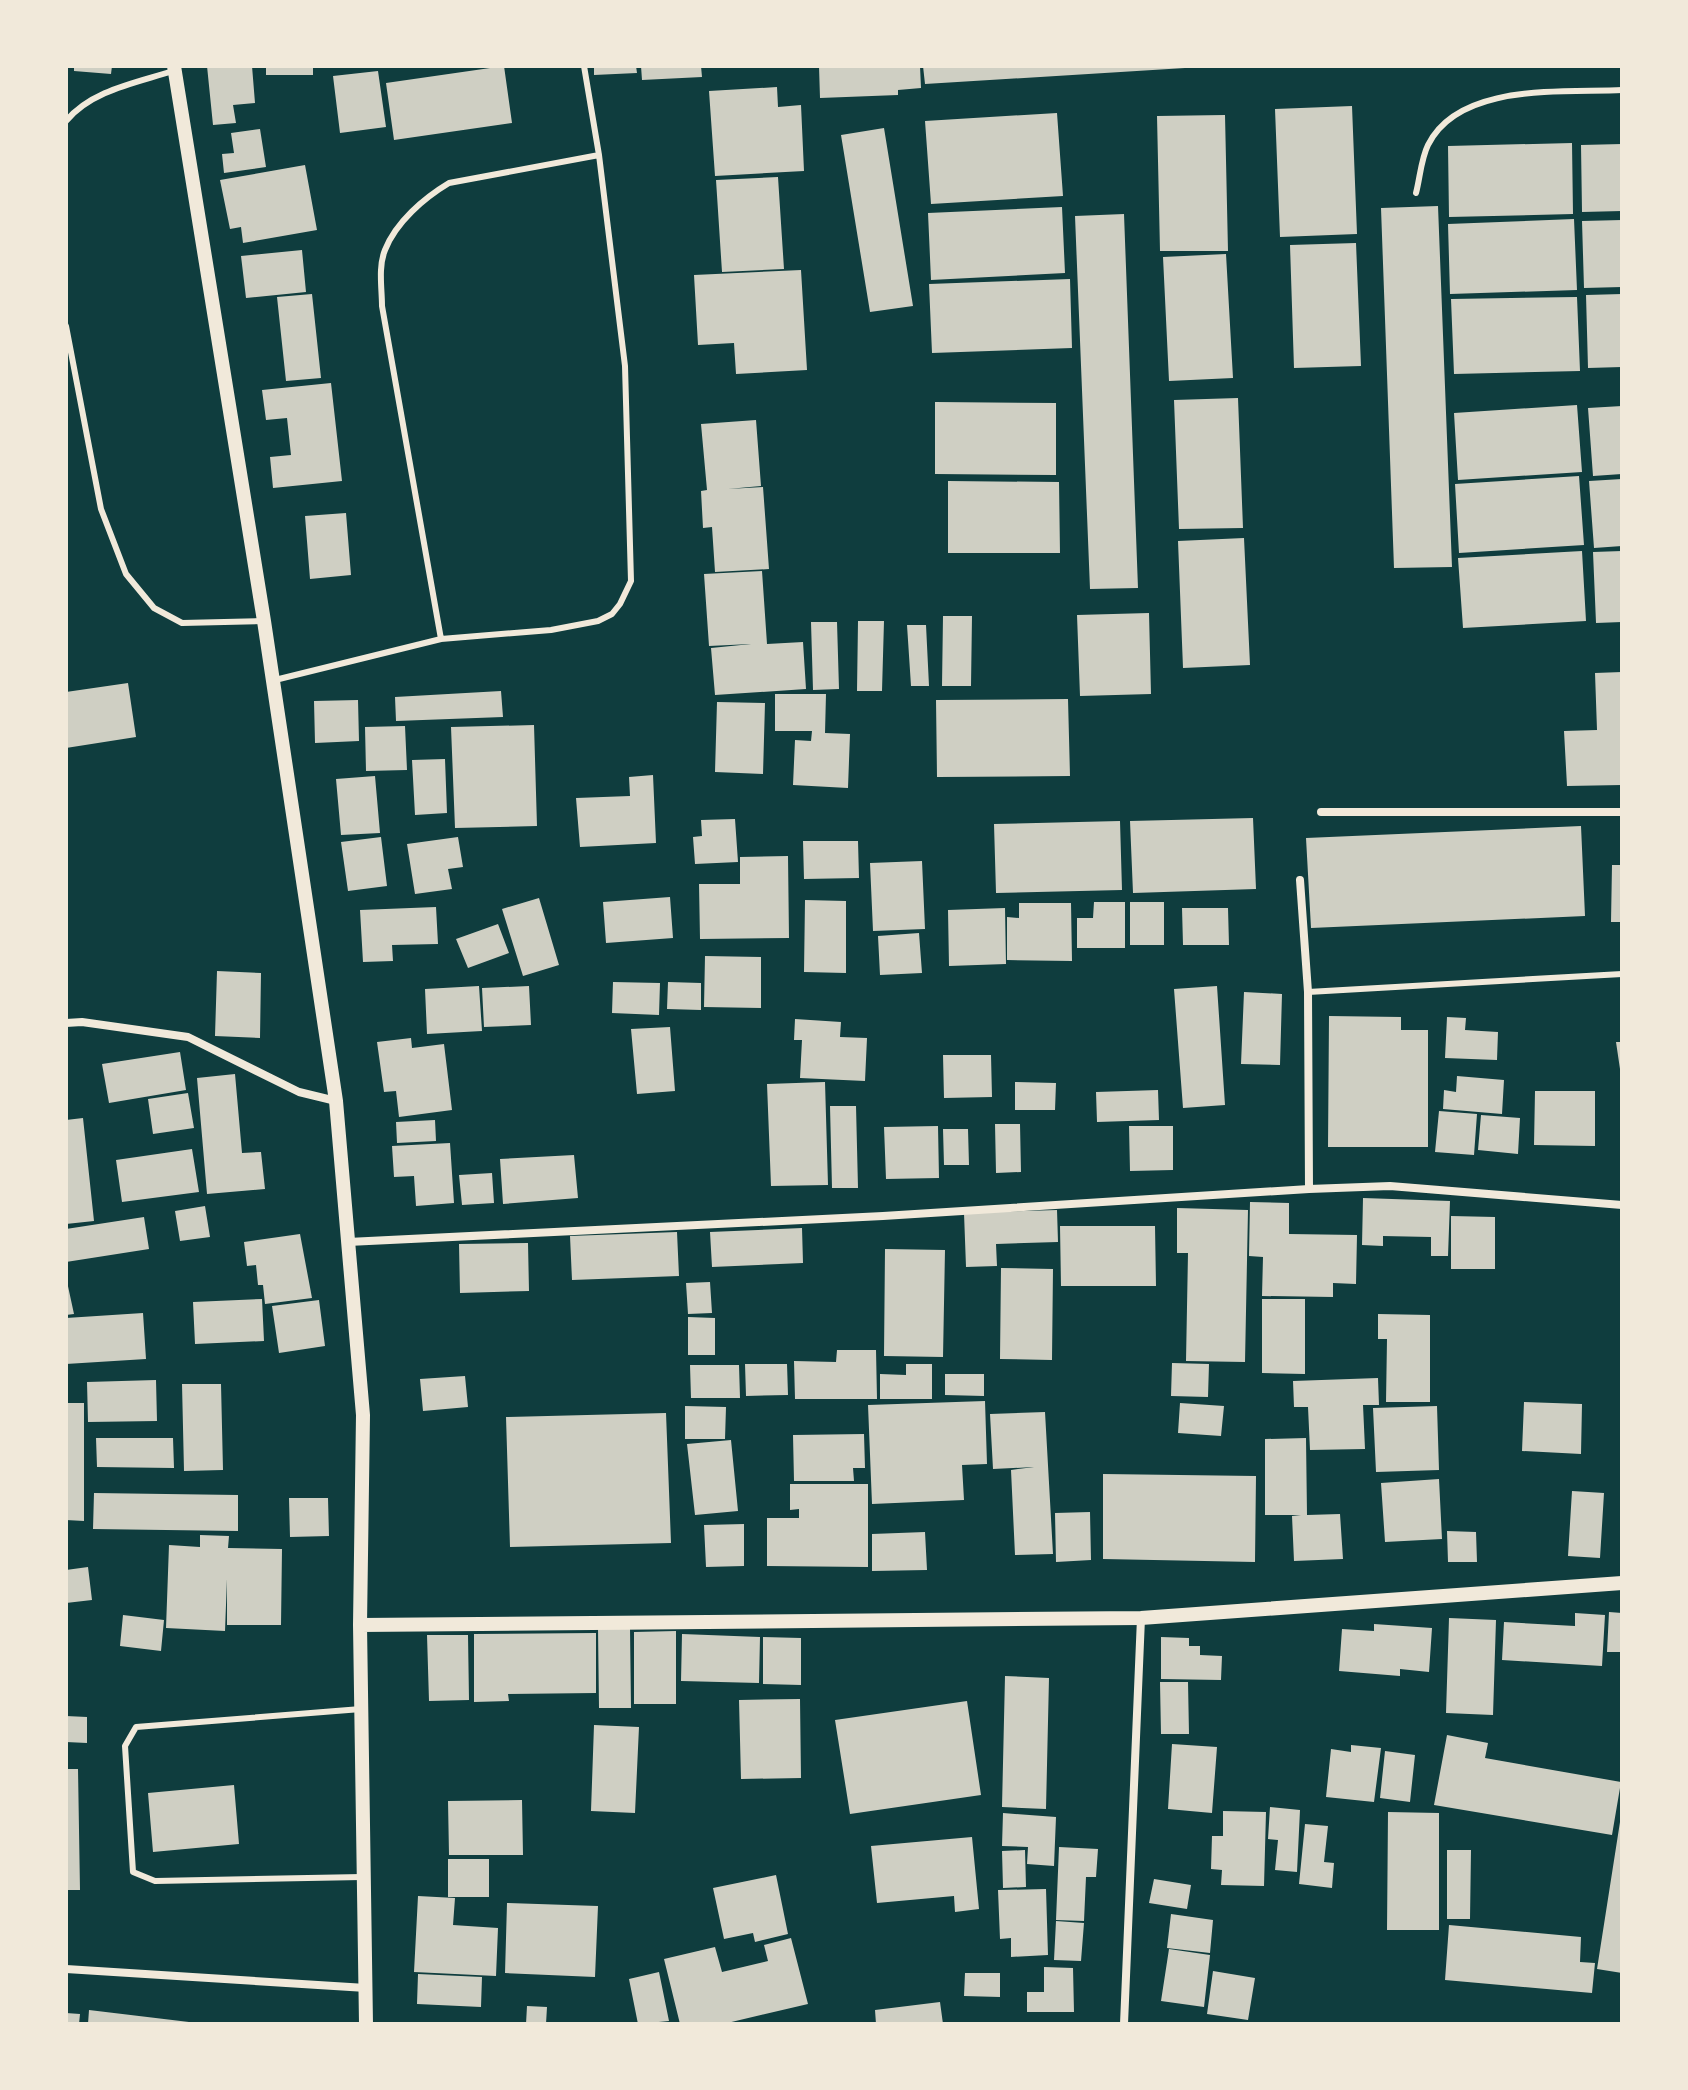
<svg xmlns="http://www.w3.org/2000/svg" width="1688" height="2090" font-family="'Varela Round',sans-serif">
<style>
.building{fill:#cfcfc3}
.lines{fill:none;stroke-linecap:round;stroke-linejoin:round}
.service{stroke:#f1e9da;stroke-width:6}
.minor{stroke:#f1e9da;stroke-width:8}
.tertiary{stroke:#f1e9da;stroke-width:14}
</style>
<rect width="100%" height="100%" fill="#0f3d3e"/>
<path class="building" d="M74,66H112L111,74L74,71Z
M207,66H252L255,103L233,105L236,123L213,125Z
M266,66H313V75H266Z
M504,66L512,123L394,140L386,83Z
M594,66H636L637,73L594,75Z
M641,66H701L702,77L642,80Z
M819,66H920L921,88L898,90V95L820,98Z
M923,66H1185V68L925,84Z
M378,71L386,127L340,133L333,76Z
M777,87L778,107L801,105L804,171L715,176L709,91Z
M1352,106L1357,234L1280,237L1275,109Z
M1057,113L1063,196L931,204L925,121Z
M1225,115L1228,251H1160L1157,116Z
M884,128L913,306L870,312L841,135Z
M260,129L266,167L224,173L222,154L234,153L231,133Z
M1572,143L1573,214L1449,217L1448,146Z
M1622,144V211L1582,212L1581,145Z
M305,165L317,230L243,243L241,227L230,229L220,180Z
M778,177L784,269L722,272L716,180Z
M1438,206L1452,567L1394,568L1381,208Z
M1062,207L1065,273L931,280L928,213Z
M1124,214L1138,588L1090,589L1075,216Z
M1574,219L1577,290L1450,294L1448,224Z
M1622,220V287L1584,288L1582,221Z
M1356,243L1361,366L1294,368L1290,245Z
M302,250L306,292L246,298L241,256Z
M1226,254L1233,378L1169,381L1163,257Z
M801,270L807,370L736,374L734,343L698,345L694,275Z
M1070,279L1072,348L932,353L929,284Z
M312,294L321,378L286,381L277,297Z
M1622,294V367L1588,368L1586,295Z
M1577,297L1580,371L1454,374L1451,299Z
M331,383L342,481L273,488L270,457L291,455L287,418L266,420L262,390Z
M1238,398L1243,528L1179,529L1174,400Z
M935,402L1056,403V475L935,474Z
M1577,405L1582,472L1458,480L1454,413Z
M1622,406V474L1593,476L1588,408Z
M756,420L761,486L728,489L763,487L769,569L715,572L712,527L703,528L701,491L707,490L701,424Z
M1579,476L1584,545L1459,553L1455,484Z
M1622,479V546L1594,548L1589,481Z
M948,481L1059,482L1060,553H948Z
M346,513L351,575L310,579L305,516Z
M1244,538L1250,665L1183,668L1178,541Z
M1582,551L1586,621L1463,628L1458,558Z
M1622,551V622L1596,623L1593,552Z
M762,571L767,644L803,642L806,689L715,695L711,648L751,644L709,646L704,574Z
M1149,613L1151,694L1080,696L1077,615Z
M943,616H972L971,686H942Z
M858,621H884L882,691H857Z
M811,622H837L839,689L813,690Z
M907,625H926L929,686H911Z
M1622,672V785L1567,786L1564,731L1597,730L1595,673Z
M128,683L136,737L66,748V692Z
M501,691L503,717L396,721L395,697Z
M775,694H826L825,733L850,734L848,788L793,785L795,740L811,741L812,731H775Z
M1068,699L1070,776L937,777L936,700Z
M358,700L359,741L315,743L314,701Z
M717,702L765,703L763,774L715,772Z
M534,725L537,826L455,828L451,727Z
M405,726L407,770L366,771L365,727Z
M445,759L447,813L415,815L412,760Z
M653,775L656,843L580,847L576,798L630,796L629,777Z
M375,776L380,833L341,835L336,779Z
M1253,818L1256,889L1133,893L1130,821Z
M735,819L738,862L695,864L693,837L702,836L701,820Z
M1120,821L1122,890L996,893L994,824Z
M1581,826L1585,916L1311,928L1306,838Z
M381,837L387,886L348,891L341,842Z
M458,837L463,867L448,869L452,889L415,894L407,844Z
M803,841H858L859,878L804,879Z
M788,856L789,938L700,939L699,884H740V857Z
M922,861L925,929L873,931L870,863Z
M1612,865H1622V922H1611Z
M670,897L673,938L606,943L603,902Z
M539,898L559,965L523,976L502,909Z
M805,900L846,901V973L804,972Z
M1094,902H1125V948H1077V918H1093Z
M1130,902H1164V945H1130Z
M1019,903H1071L1072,961L1007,960V917L1019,918Z
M436,907L438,944L392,945L393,961L363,962L360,910Z
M1005,908L1006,964L949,966L948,910Z
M1182,908H1228L1229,945H1183Z
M498,924L509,953L468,968L456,939Z
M919,933L922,973L880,975L878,936Z
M705,956L761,957V1008L704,1007Z
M217,971L261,973L260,1038L215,1036Z
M613,982L660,983L659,1015L612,1013Z
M668,982L701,983V1010L667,1009Z
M479,986L482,1031L427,1034L425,989Z
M529,986L531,1025L484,1027L482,988Z
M1217,986L1225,1105L1183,1108L1174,989Z
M1244,992L1282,994L1280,1065L1241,1064Z
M1329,1016L1401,1017V1030H1428V1147H1328Z
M1447,1017L1466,1018L1465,1030L1498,1032L1497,1060L1445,1058Z
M795,1019L841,1022L840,1037L867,1038L865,1081L800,1078L802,1040H794Z
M670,1027L675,1091L637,1094L631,1029Z
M411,1038L412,1048L444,1044L452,1110L399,1117L396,1091L384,1092L377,1042Z
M1616,1042H1622V1069H1620Z
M180,1052L186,1090L109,1103L102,1064Z
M943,1055H991L992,1097L944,1098Z
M235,1074L242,1153L261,1152L265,1189L207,1194L197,1078Z
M1457,1076L1504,1080L1502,1114L1443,1109L1444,1090L1456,1092Z
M825,1082L828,1185L771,1186L767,1084Z
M1015,1082L1056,1083L1055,1110H1015Z
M1158,1090L1159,1120L1097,1122L1096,1092Z
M1535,1091H1595V1146L1534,1145Z
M188,1093L194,1128L153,1134L148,1099Z
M830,1106H856L858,1188H832Z
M1439,1111L1477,1114L1474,1155L1435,1152Z
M1481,1115L1520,1118L1518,1154L1478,1150Z
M83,1118L94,1221L66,1224V1120Z
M435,1120L436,1141L397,1143L396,1122Z
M995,1124H1020L1021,1172L996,1173Z
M938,1126L939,1178L886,1179L884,1127Z
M1129,1126H1173V1170L1130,1171Z
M943,1129H968L969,1165H944Z
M450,1143L454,1203L416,1206L414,1176L394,1177L392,1146Z
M192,1149L199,1192L122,1202L116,1160Z
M574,1155L578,1198L503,1204L500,1159Z
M492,1173L494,1203L462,1205L459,1175Z
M1363,1198L1450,1201L1448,1256H1431V1237L1383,1236V1246L1362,1245Z
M1250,1202L1289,1203V1234L1357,1235L1356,1284L1333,1283V1297L1262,1296L1263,1257L1249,1256Z
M205,1206L210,1237L180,1241L175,1211Z
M1177,1208L1248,1210L1245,1362L1186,1361L1188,1253H1177Z
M1057,1210L1058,1242L996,1244L997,1266L966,1267L964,1213Z
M1451,1216L1495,1217V1269H1451Z
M144,1217L149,1249L66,1262V1229Z
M1060,1226H1155L1156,1286H1061Z
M802,1228L803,1263L712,1267L710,1232Z
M677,1232L679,1276L572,1280L570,1236Z
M300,1234L312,1298L265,1304L263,1285H258L256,1265L247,1266L244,1242Z
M528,1243L529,1291L460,1293L459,1244Z
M885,1249L945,1250L943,1357L884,1356Z
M1001,1268L1053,1269L1052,1360L1000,1359Z
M66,1277L74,1314L66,1315Z
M710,1282L712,1313L688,1314L686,1283Z
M262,1299L264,1341L195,1344L193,1302Z
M1262,1299H1305V1374L1262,1373Z
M319,1300L325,1346L279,1353L272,1306Z
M143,1313L146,1359L66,1364V1318Z
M1378,1314L1430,1315V1402H1386L1387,1339H1378Z
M688,1317L715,1318V1355H688Z
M837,1350H876L877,1399H795L794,1361L836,1362Z
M1172,1363L1209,1364L1208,1397L1171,1396Z
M745,1364H787L788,1395L746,1396Z
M906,1364H932V1399H880V1374L906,1375Z
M690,1365H739L740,1398H691Z
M945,1374H984V1396L945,1395Z
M465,1376L468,1407L423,1411L420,1379Z
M1378,1378L1379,1405H1363L1365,1449L1310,1450L1308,1407H1294L1293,1381Z
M156,1380L157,1421L88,1422L87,1382Z
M182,1384H221L223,1470L184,1471Z
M985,1401L987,1464L962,1465L964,1500L872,1504L868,1405Z
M1524,1402L1582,1404L1581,1454L1522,1451Z
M66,1403H84V1521L66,1520Z
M1180,1403L1224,1406L1221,1436L1178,1433Z
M685,1406L726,1407L725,1439H685Z
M1437,1406L1439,1470L1376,1472L1373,1408Z
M1045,1412L1053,1554L1015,1555L1011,1470L1034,1467L993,1469L990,1414Z
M666,1413L671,1543L510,1547L506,1417Z
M864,1434L865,1468H853L854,1481H794L793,1435Z
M96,1438H173L174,1468L97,1467Z
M1306,1438L1307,1515L1340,1514L1343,1559L1294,1561L1292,1516L1301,1515H1265V1439Z
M731,1440L738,1511L695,1515L687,1444Z
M1103,1474L1256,1476L1255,1562L1103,1559Z
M1439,1479L1442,1539L1385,1542L1381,1483Z
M790,1484H868V1567L767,1566V1518H799V1509L790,1510Z
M1572,1491L1604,1493L1600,1558L1568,1556Z
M94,1493L238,1495V1531L93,1529Z
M289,1498H328L329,1536L290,1537Z
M1090,1512L1091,1560L1056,1562L1055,1513Z
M744,1524V1566L706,1567L704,1525Z
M1447,1531L1476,1532L1477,1562H1448Z
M925,1532L927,1570L872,1571V1534Z
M200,1535L229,1536L228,1548L282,1549L281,1625H227V1579L225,1631L166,1628L169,1545L200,1547Z
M88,1567L92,1600L66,1603V1570Z
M1609,1612L1622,1613V1652H1607Z
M1575,1613L1605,1615L1602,1666L1502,1660L1504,1622L1575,1626Z
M123,1615L164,1620L161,1651L120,1646Z
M1449,1618L1496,1620L1493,1715L1446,1713Z
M1374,1624L1432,1628L1429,1672L1400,1669V1676L1339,1671L1342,1629L1374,1631Z
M598,1628H630L631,1708H599Z
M676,1631V1704H634V1632Z
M596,1633V1693L508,1694L509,1701L474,1702V1634Z
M682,1634L760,1637L759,1683L681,1681Z
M427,1635H468L469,1700L429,1701Z
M763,1637L801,1638V1685L763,1684Z
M1161,1637L1189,1638V1646H1200V1655L1222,1656L1221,1680L1161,1679Z
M1005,1676L1049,1678L1046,1809L1002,1807Z
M1160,1682H1188L1189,1734H1161Z
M800,1699L801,1778L741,1779L739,1700Z
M967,1701L981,1795L850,1814L835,1720Z
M66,1716L87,1717V1743L66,1742Z
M594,1725L639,1727L635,1813L591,1811Z
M1447,1735L1488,1743L1485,1758L1621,1782L1612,1835L1434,1805Z
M1172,1744L1217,1747L1212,1813L1168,1809Z
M1351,1745L1381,1748L1374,1802L1326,1797L1331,1749L1351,1752Z
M1385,1751L1415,1755L1410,1802L1380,1798Z
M66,1769H78L80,1890H66Z
M234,1785L239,1844L153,1852L148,1793Z
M522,1800L523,1855H449L448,1801Z
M1270,1807L1300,1810L1297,1872L1275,1870L1278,1840L1268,1839Z
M1223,1811L1266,1812L1264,1886L1221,1885L1222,1870L1211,1869L1212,1836H1223Z
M1388,1812L1439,1813V1930H1387Z
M1003,1813L1056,1817L1054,1866L1027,1864L1028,1847L1002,1846Z
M1620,1822H1622V1973L1597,1969Z
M1305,1824L1328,1826L1324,1862L1334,1863L1332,1888L1299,1884Z
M972,1837L979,1909L955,1912L954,1896L877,1903L871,1846Z
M1059,1847L1098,1849L1096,1877H1086L1084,1921L1056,1920Z
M1025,1850L1026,1887L1003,1888L1002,1851Z
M1447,1850H1471L1470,1919H1447Z
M448,1859H489V1897H448Z
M776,1875L788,1934L755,1942L753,1933L724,1939L713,1888Z
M1154,1879L1191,1885L1187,1909L1149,1903Z
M1046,1889L1048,1955L1011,1957V1938L1000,1939L998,1890Z
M418,1896L455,1898L453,1925L498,1928L496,1976L414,1972Z
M507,1903L598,1906L595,1977L505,1973Z
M1171,1914L1213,1920L1210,1953L1167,1948Z
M1056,1921L1084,1923L1081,1961L1054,1960Z
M1449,1925L1581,1937L1580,1962L1595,1963L1592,1993L1445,1980Z
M791,1938L808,2004L723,2024H680L664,1959L715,1947L722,1972L768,1961L764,1945Z
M1169,1949L1210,1955L1204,2007L1161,2001Z
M1044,1967L1073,1968L1074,2012H1027V1992H1044Z
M1213,1971L1255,1978L1248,2020L1207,2014Z
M659,1972L669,2021L638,2024L629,1979Z
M965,1973H1000V1997L964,1996Z
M418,1974L482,1977L481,2007L417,2004Z
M940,2002L943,2024H876L875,2010Z
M527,2006L547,2007L546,2024H526Z
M89,2010L189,2022V2024H88Z
M66,2013L80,2014L79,2024H66Z"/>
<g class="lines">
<path class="service" d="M66,121C92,90 136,83 173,71
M1416,193C1420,178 1421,159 1428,145C1459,82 1564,93 1622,90
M66,326L101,509L126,574L154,608L182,623L264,621
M441,639L382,306C382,289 378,267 385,250C396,222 424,198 449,183L599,155
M275,680L441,639L551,630L598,621L612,614L620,604L631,581L625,366L599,155L584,66
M1308,992L1622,974
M361,1709L136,1727L125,1746L133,1872L155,1881L362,1877"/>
<path class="minor" d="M1321,812H1622
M1300,880L1308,992L1309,1189L1390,1186L1622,1205
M66,1023L82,1022L188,1037L299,1092L336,1101
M348,1242L883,1216L1309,1189
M66,1969L366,1988
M1124,2024L1141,1618"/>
<path class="tertiary" d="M174,66L264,621L336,1101L363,1415L360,1625L366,2024
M360,1625L1141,1618L1622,1583"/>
</g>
<rect width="1688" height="2090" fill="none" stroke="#f1e9da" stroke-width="136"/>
</svg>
